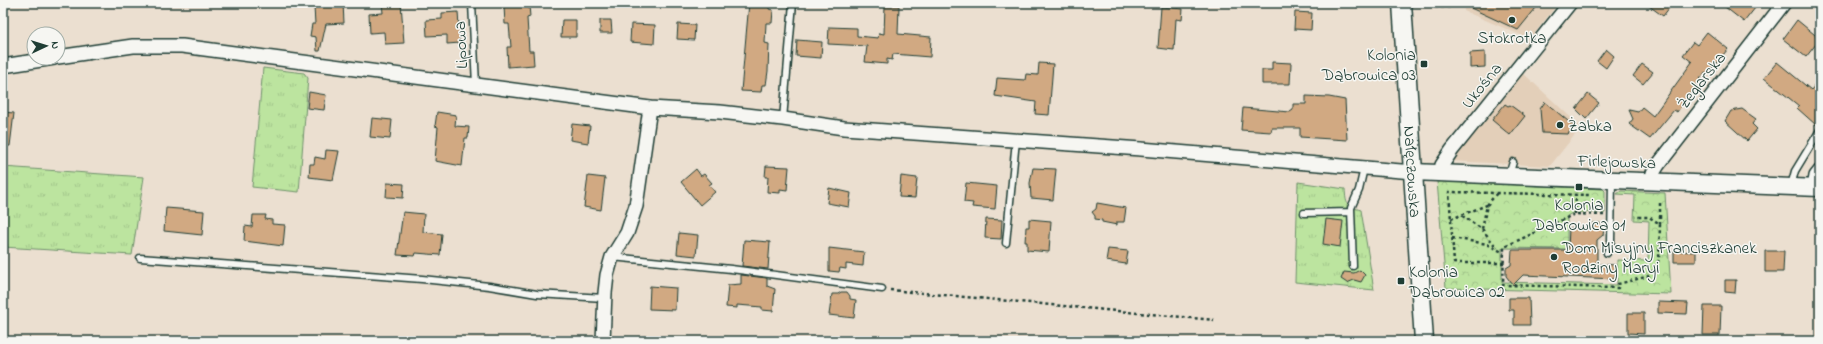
<svg xmlns="http://www.w3.org/2000/svg" width="1823" height="344" font-family="'Indie Flower',sans-serif">
<style>
.built{fill:#e3cfb9}
.grass{fill:url(#grass-tufts);stroke:#6e906a}
.park{fill:url(#park-crowns);stroke:#6e906a}
.building{fill:#d1a982;stroke:#1f3d34}
.lines{fill:none;stroke-linecap:round;stroke-linejoin:round}
.service-casing{stroke:#1f3d34;stroke-width:9}
.minor-casing{stroke:#1f3d34;stroke-width:16}
.tertiary-casing{stroke:#1f3d34;stroke-width:19}
.secondary-casing{stroke:#1f3d34;stroke-width:21}
.path{stroke:#1f3d34;stroke-width:2.5;stroke-dasharray:3 3;stroke-linecap:butt}
.service{stroke:#f6f6f2;stroke-width:6}
.minor{stroke:#f6f6f2;stroke-width:13}
.tertiary{stroke:#f6f6f2;stroke-width:16}
.secondary{stroke:#f6f6f2;stroke-width:18}
.poi-dot{fill:#1f3d34;stroke:#f6f6f2;stroke-width:1.5}
.labels{text-anchor:middle;stroke-width:3;stroke-linejoin:round;paint-order:stroke}
.poi-label{font-size:17px;fill:#1f3d34;stroke:#f6f6f2;text-anchor:start}
.street-label{font-size:17px;fill:#1f3d34;stroke:#f6f6f2}
</style>
<defs>
<pattern id="grass-tufts" width="24" height="20" patternUnits="userSpaceOnUse"><rect width="24" height="20" fill="#bce49f"/><path d="M3 7l-1-3M5 7V3M7 7l1-3M15 17l-1-3M17 17v-4M19 17l1-3" fill="none" stroke="#a1c48a"/></pattern>
<pattern id="park-crowns" width="20" height="18" patternUnits="userSpaceOnUse"><rect width="20" height="18" fill="#bce49f"/><path d="M2 6a3 3 0 1 1 6 0M12 15a3 3 0 1 1 6 0" fill="none" stroke="#a1c48a"/></pattern>
</defs>
<rect width="100%" height="100%" fill="#ebdfd0"/>
<filter id="ink" filterUnits="userSpaceOnUse"><feTurbulence type="fractalNoise" baseFrequency=".025" numOctaves="2"/><feDisplacementMap in="SourceGraphic" scale="8" xChannelSelector="R" yChannelSelector="G"/><feConvolveMatrix kernelMatrix="1 2 1 2 8 2 1 2 1" color-interpolation-filters="sRGB"/></filter>
<g filter="url(#ink)">
<path class="built" d="M1465,3H1558L1530,39L1464,11Z
M1523,73L1581,127L1550,166L1450,161Z"/>
<path class="grass" d="M263,68L304,73L308,78L299,192L252,187Z
M3,167L144,177L132,255L3,247Z
M1298,182L1345,189C1346,204 1346,206 1361,210L1374,290L1295,282Z"/>
<path class="park" d="M1437,181L1603,189L1605,191V213L1574,212L1567,216V249L1502,248V282L1617,285V260L1648,261L1649,221L1634,220L1635,195L1617,194L1621,191L1665,193L1671,294L1446,288Z"/>
<path class="building" d="M318,3H343L344,23L326,24L320,51H317L316,37L310,36L312,24H315L314,7H318Z
M382,3H401L404,43L385,44L384,32L370,33L369,14L383,13Z
M749,3H769V9L773,10L772,23H766L765,43L769,44L768,71L766,85H762L761,92L741,91Z
M1460,3H1540L1518,30Z
M1645,3H1673L1663,16Z
M1720,3H1759L1744,22Z
M529,5L530,17L527,18L529,51H533L534,65L508,67L507,47H511L509,24H505L504,6Z
M885,6H899L898,34L931,37L930,57L893,54L892,60L887,59V64L865,62L867,46L828,44L829,27L857,28V36L878,38L879,33L884,34Z
M1161,7L1183,9L1182,20L1176,19L1174,50L1158,48Z
M458,12L460,43L447,44V35L427,36L426,20L442,19V13Z
M1295,12L1312,13L1311,30L1294,29Z
M562,20H576V37H561Z
M600,20H611L612,33H600Z
M1797,20L1820,39L1806,57L1783,39Z
M631,24L655,25L654,44L630,42Z
M678,24L695,25L694,40L677,39Z
M1707,32L1728,49L1707,74L1705,72L1677,112L1674,110L1650,139L1629,124L1633,119L1629,110L1638,112L1642,107L1653,116L1692,62L1683,55L1693,42L1697,45Z
M797,40L822,42L821,58L796,56Z
M1606,49L1614,56L1606,68L1597,61Z
M1485,52V67L1470,68V53Z
M1272,62L1291,63L1290,84H1262V70H1272Z
M1777,62L1811,90L1820,79V118L1816,125L1797,108L1799,106L1764,78Z
M1039,63L1053,64L1049,115L1035,114L1036,102L995,96L997,78L1025,80L1026,74L1038,75Z
M1642,64L1653,72L1643,84L1633,76Z
M309,92L326,95L324,110L307,108Z
M1588,94L1599,103L1586,119L1576,109Z
M1306,96L1329,97L1345,100L1347,140L1300,137V128H1272L1271,132L1241,130L1243,108L1290,112L1293,110V104H1306Z
M1545,102L1574,126L1568,134L1542,133L1540,109Z
M1505,104L1508,106L1510,105L1525,116L1510,135L1492,120Z
M1742,109L1756,119L1752,124L1757,129L1747,141L1725,121L1731,111Z
M3,112L14,113L10,146H3Z
M437,112L456,115L455,126L469,127L468,138H465L462,166L435,161L438,127L435,126Z
M372,118L392,120L390,139L370,137Z
M572,124L590,126L588,143L570,140Z
M326,150L339,151L333,180L309,177L310,164H314L315,157L325,159Z
M766,166L789,167L787,190L780,189V193L767,192L768,177H765Z
M1033,168L1056,169L1053,200L1031,198L1030,183Z
M696,169L701,176L704,174L712,183L709,185L715,192L700,205L681,182Z
M588,176L605,178L601,210L584,207Z
M901,176L917,178L915,198L899,197Z
M387,183L404,184L403,198L386,197Z
M966,183L997,186L995,209L972,207L973,203L964,202Z
M829,188L851,193L849,207L827,203Z
M1097,203L1126,208L1124,222H1117V225L1102,222V220L1095,219V216L1092,212L1096,209Z
M166,208L204,211L202,235L164,231Z
M403,212L424,214L423,232L442,234L440,255L416,253L415,256L397,255Z
M253,215H266L265,219L272,220V224L285,225L283,246L244,241L245,226L252,227Z
M986,219L1002,220L1001,239L985,238Z
M1029,219L1051,221L1049,252L1027,250V242H1025L1026,227H1029Z
M1326,219L1343,221L1340,247L1323,244Z
M1593,223H1600L1604,228L1603,235L1597,240V264L1616,265L1615,279L1523,275L1513,285L1506,276V268L1511,265L1512,250H1568L1569,228H1587Z
M679,233L698,235L696,256L677,254Z
M744,240L770,242L768,269L742,266Z
M829,248L864,252L863,266L846,264V269L840,268L839,272L829,271Z
M1108,249L1128,251L1126,264L1106,261Z
M1674,251L1696,252V262H1674Z
M1765,251H1784L1783,272H1765Z
M1360,270L1365,275L1361,282L1354,280L1347,283L1341,279L1344,272L1354,273Z
M741,275L767,278V286L775,289L773,311L762,310V307L737,305V308L726,307L728,285L741,284Z
M1725,280H1736L1735,293L1725,292Z
M650,286L676,288L675,310L649,309Z
M841,292H847L850,296V299L856,300L854,318L829,315L832,294H838Z
M1509,298H1529L1530,325H1514V310H1509Z
M1658,302L1688,303L1687,314L1658,313Z
M1704,306H1721L1720,335H1703Z
M1628,313H1644V334L1628,333Z"/>
<g class="lines">
<g class="service-casing">
<path id="service" d="M472,3L476,85
M783,119L793,3
M1509,175L1513,162
M1791,186L1795,171L1820,130
M1304,213L1351,212
M1006,243L1016,140
M1607,253L1611,241L1612,181
M612,257L731,269L882,289
M140,258L422,279L489,286L537,294L604,298
M1353,266L1351,208L1359,190L1364,168"/>
</g>
<g class="minor-casing">
<path id="minor" d="M58,57L133,46H182L650,108L720,112L783,119L844,128L1141,149L1413,172
M3,66L54,58
M1440,173L1442,165L1452,150L1570,3
M1651,181L1653,173L1658,165L1784,3
M1814,188L1816,176L1820,171
M603,341L605,293L607,275L612,257L627,233L636,206L650,108"/>
</g>
<g class="tertiary-casing">
<path id="tertiary" d="M1413,172L1820,188"/>
</g>
<g class="secondary-casing">
<g id="secondary">
<path id="s1" d="M1402,3L1424,341"/>
</g>
</g>
<path class="path" d="M1435,7H1451
M1487,205L1497,193
M1575,214L1576,195
M1604,215L1575,214L1504,247L1503,285L1618,288V284L1649,276L1659,260L1660,224L1649,217H1635
M1451,219L1487,205L1482,229L1461,215
M1660,224V200
M1482,229L1497,248
M1452,238L1487,244L1504,253
M1504,263H1454L1449,192L1591,195
M890,290L1214,320"/>
<use href="#service" class="service"/>
<use href="#minor" class="minor"/>
<use href="#tertiary" class="tertiary"/>
<use href="#secondary" class="secondary"/>
</g>
</g>
<g class="poi-dot">
<circle cx="1512" cy="20" r="4"/>
<rect x="1420" y="60" width="8" height="8" rx="2"/>
<circle cx="1560" cy="125" r="4"/>
<rect x="1575" y="183" width="8" height="8" rx="2"/>
<circle cx="1554" cy="257" r="4"/>
<rect x="1397" y="277" width="8" height="8" rx="2"/>
</g>
<g class="labels">
<g class="poi-label">
<text x="1512" y="43" text-anchor="middle">Stokrotka</text>
<text x="1416" y="60" text-anchor="end">Kolonia<tspan x="1416" dy="20">Dąbrowica 03</tspan></text>
<text x="1568" y="131">Żabka</text>
<text x="1579" y="210" text-anchor="middle">Kolonia<tspan x="1579" dy="20">Dąbrowica 01</tspan></text>
<text x="1562" y="253">Dom Misyjny Franciszkanek<tspan x="1562" dy="20">Rodziny Maryi</tspan></text>
<text x="1409" y="277">Kolonia<tspan x="1409" dy="20">Dąbrowica 02</tspan></text>
</g>
<g class="street-label">
<text transform="translate(460 45) rotate(-93)" y="6">Lipowa</text>
<text transform="translate(1701 80) rotate(-52)" y="6">Żeglarska</text>
<text transform="translate(1481 85) rotate(-51)" y="6">Ukośna</text>
<text transform="translate(1617 161) rotate(2)" y="6">Firlejowska</text>
<text dy="6" stroke="none"><textPath href="#s1" startOffset="169">Nałęczowska</textPath></text>
</g>
</g>
<rect width="1823" height="344" fill="none" stroke="#f6f6f2" stroke-width="16"/>
<rect x="8" y="8" width="1807" height="328" fill="none" stroke="#1f3d34" stroke-width="1.5" filter="url(#ink)"/>
<g transform="translate(46 46) rotate(86)"><circle r="19" fill="#f6f6f2" stroke="#a0aca6"/>
<path d="M0-3L7 15L0 10L-7 15Z" fill="#1f3d34"/>
<text y="-6" font-size="11" font-weight="bold" text-anchor="middle" fill="#1f3d34">N</text>
</g>
</svg>
